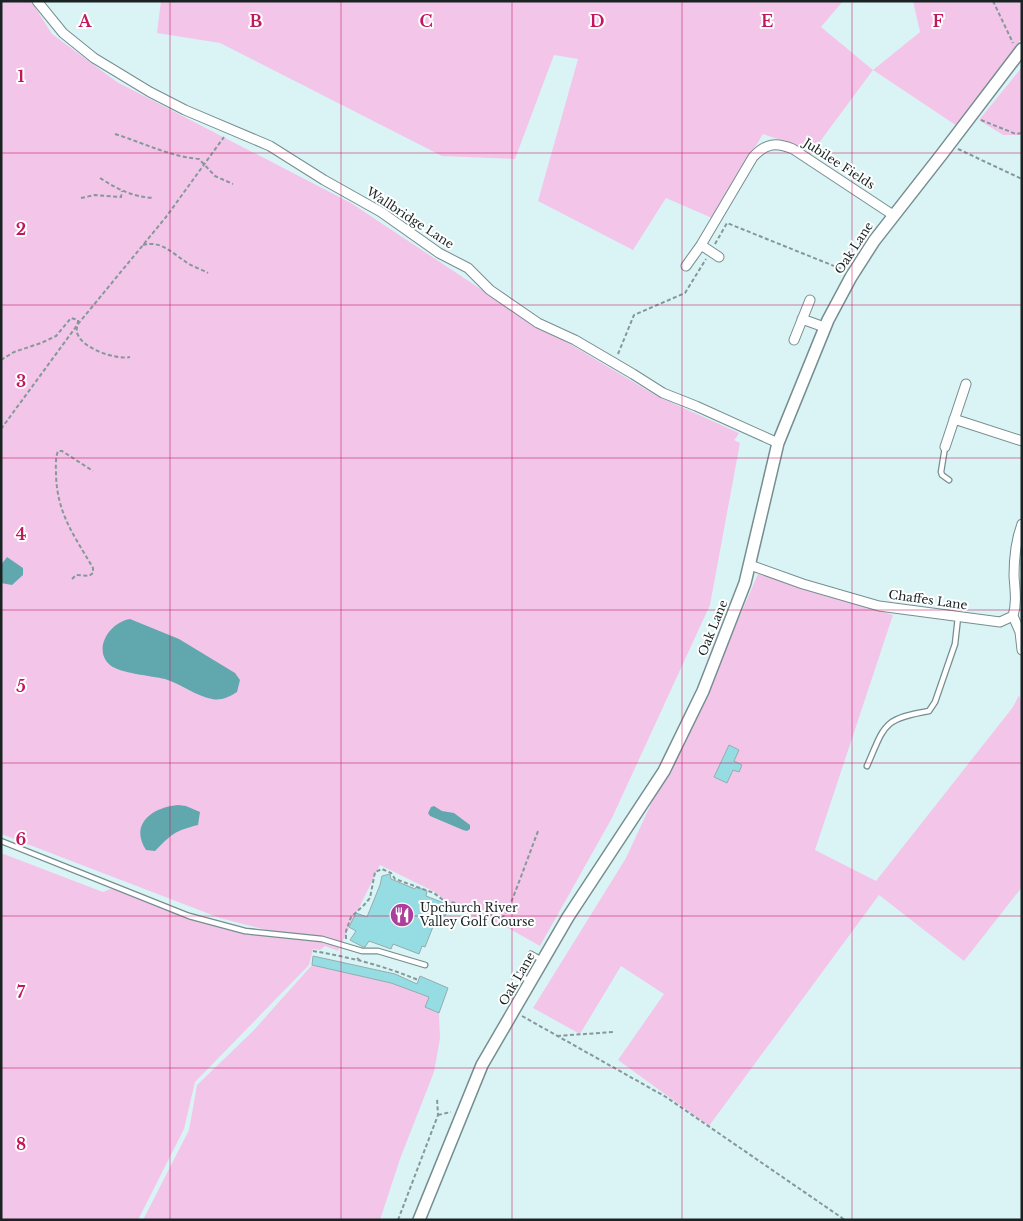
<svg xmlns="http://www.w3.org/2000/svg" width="1023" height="1221" font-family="'Libre Baskerville',serif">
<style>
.green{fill:#f3c6e9;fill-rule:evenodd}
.water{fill:#61a8ae}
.building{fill:#95dde3;stroke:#94acae}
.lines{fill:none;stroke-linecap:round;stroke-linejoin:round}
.service-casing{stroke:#768e90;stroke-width:7}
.minor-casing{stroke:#768e90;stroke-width:11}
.tertiary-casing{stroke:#768e90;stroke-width:14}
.path{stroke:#859899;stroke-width:2;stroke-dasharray:4 2.5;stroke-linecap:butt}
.service{stroke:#fff;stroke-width:4.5}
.minor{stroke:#fff;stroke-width:9}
.tertiary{stroke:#fff;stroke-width:11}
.grid{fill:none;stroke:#c2185b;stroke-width:1;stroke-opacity:0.55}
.labels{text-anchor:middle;stroke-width:4;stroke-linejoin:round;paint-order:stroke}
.street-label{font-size:12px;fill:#192323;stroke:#fff}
.poi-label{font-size:12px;fill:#192323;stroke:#fff;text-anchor:start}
.grid-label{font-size:16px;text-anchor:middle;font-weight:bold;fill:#c2185b;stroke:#fff;stroke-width:4;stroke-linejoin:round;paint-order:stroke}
</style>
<rect width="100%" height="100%" fill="#daf4f6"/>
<path class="green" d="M1,1H31L52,34L117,82L351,203L541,329L558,337L657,396L739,433L736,438L734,440L740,443L710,605L612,818L540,946L510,929L456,909L435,892L380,865L338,951L325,946L320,950L313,949L309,965L195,1082L184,1129L138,1220H1V853L103,892L110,889L116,890L190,919L243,933L298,938L220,918L1,834Z
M161,1H843L821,27L873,70L920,32L913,1H1022V38L957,126L873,70L813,151L763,134L712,218L666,198L633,250L538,201L578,59L554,55L515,159L442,156L220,43L157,33Z
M1022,67V135H1003L979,120Z
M758,574L893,615L815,850L876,881L1013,707L1019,695L1022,705V887L964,961L879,895L709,1126L618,1060L664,994L621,966L580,1034L533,1008L626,858L693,713L699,710ZM729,745L739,750L734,761L742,765L739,772L733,770L727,783L714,777Z
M312,965L391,983L429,997L425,1007L439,1013L440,1039L434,1072L400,1159L380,1220H143L189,1130L197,1085L253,1031Z"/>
<path class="water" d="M7,557L23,568V575L12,585L1,583V565Z
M130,619L179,639L235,673L240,680L237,692C229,697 221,701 212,699C196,696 181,684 165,679C152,676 119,673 110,665C92,649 110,622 130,619Z
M178,805L186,806L200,812L198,825C174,831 172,834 155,851L146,850C129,824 153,807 178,805Z
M434,806L442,811L454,813L470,825V829L467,831L463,830L430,816L428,813L431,807Z"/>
<path class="building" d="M729,745L739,750L734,761L742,765L739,772L733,770L727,783L714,777Z
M390,874L391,879L415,889L416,887L427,891L426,896L449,905L445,916L438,914L425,947L422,946L419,954L393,944L391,949L369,941L365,947H363L350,940L356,931L349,927L356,913L367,917L380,885L382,876Z
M313,956L395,974L417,984L420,976L448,988L439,1013L425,1007L429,997L391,983L312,965Z"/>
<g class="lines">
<g class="service-casing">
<path id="service" d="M945,447L941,472L942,475L949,480
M867,766C885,725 882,719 929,711L935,702L955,644L958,617
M1,841L189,916L245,931L322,939L362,951H378L425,965
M531,954L542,960
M518,975L530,981"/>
</g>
<g class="minor-casing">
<path id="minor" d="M37,1L63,33L94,58L150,92L185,110L270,146L324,180L381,212L439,253L468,268L490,290L538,323L575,340L633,374L663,393L696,406L778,443
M701,245L719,257
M686,266L701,245L753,157C766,143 776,142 793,149L893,215
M802,319L824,327
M794,340L810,300
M954,419L1022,441
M945,447L966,384
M750,565L803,584L879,606L1000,622L1013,616C1017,603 1015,590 1014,576C1014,559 1016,540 1022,524
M1013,616L1020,632L1022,650"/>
</g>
<g class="tertiary-casing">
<path id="tertiary" d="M419,1220L482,1065L568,917L664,771L703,691L745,583L778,443L828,320L851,277L874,241L942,154L1022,49"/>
</g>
<path class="path" d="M993,1L1013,43
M981,120L1016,134L1022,133
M115,134C144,143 168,156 199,159L215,176L233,184
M958,149L1022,179
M100,178C117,189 133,197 154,198
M81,198L95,195L121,197L122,191
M715,244L727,223L844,270
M143,245C161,240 172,253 186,262C193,267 201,269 208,273
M618,354L634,315L685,293L706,259
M1,360L14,352L41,343L56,336L71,318L78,320C78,326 75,330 78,335C84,349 116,360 130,357
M1,429L78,324L166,217L224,137
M72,579L76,575L89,576L93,573V568C74,535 57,514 56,474C56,467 55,459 58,451H62L93,471
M346,939V931L351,917L364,905L370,898L375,872L382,869L391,873L395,879L434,893L443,900L471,907L489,915L503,917L509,908L522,874L538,831
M313,951C349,957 385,966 418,980
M357,958L362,962
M522,1016L666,1097L845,1220
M557,1036L613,1032
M438,1115L451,1112
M398,1220L438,1115L437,1098"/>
<use href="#service" class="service"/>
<use href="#minor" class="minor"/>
<use href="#tertiary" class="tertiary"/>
</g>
<path class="grid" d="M170,1V1220M341,1V1220M512,1V1220M682,1V1220M852,1V1220M1,153H1022M1,305H1022M1,458H1022M1,610H1022M1,763H1022M1,916H1022M1,1068H1022"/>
<defs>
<g id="restaurant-disc" transform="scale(1.25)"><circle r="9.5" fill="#ad3e9c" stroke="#fff"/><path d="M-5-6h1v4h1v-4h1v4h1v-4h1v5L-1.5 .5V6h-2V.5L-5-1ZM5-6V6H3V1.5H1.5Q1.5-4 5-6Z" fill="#fff"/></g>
</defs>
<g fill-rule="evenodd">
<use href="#restaurant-disc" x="402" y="915"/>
</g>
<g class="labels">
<g class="street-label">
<text transform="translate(839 164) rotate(33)" y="4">Jubilee Fields</text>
<text transform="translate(410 218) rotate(33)" y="4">Wallbridge Lane</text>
<text transform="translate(854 248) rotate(-57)" y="4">Oak Lane</text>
<text transform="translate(928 600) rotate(8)" y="4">Chaffes Lane</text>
<text transform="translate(713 628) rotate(-68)" y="4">Oak Lane</text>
<text transform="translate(517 979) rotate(-60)" y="4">Oak Lane</text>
</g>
<g class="poi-label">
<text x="420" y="912">Upchurch River<tspan x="420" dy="14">Valley Golf Course</tspan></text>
</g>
</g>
<g class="grid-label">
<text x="85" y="27">A</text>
<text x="256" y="27">B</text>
<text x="426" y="27">C</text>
<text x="597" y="27">D</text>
<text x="767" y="27">E</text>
<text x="938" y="27">F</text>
<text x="21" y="82">1</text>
<text x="21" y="235">2</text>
<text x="21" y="387">3</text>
<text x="21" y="540">4</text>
<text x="21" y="692">5</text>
<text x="21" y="845">6</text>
<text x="21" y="998">7</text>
<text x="21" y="1150">8</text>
</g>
<rect width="1023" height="1221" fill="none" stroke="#192323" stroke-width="5"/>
</svg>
